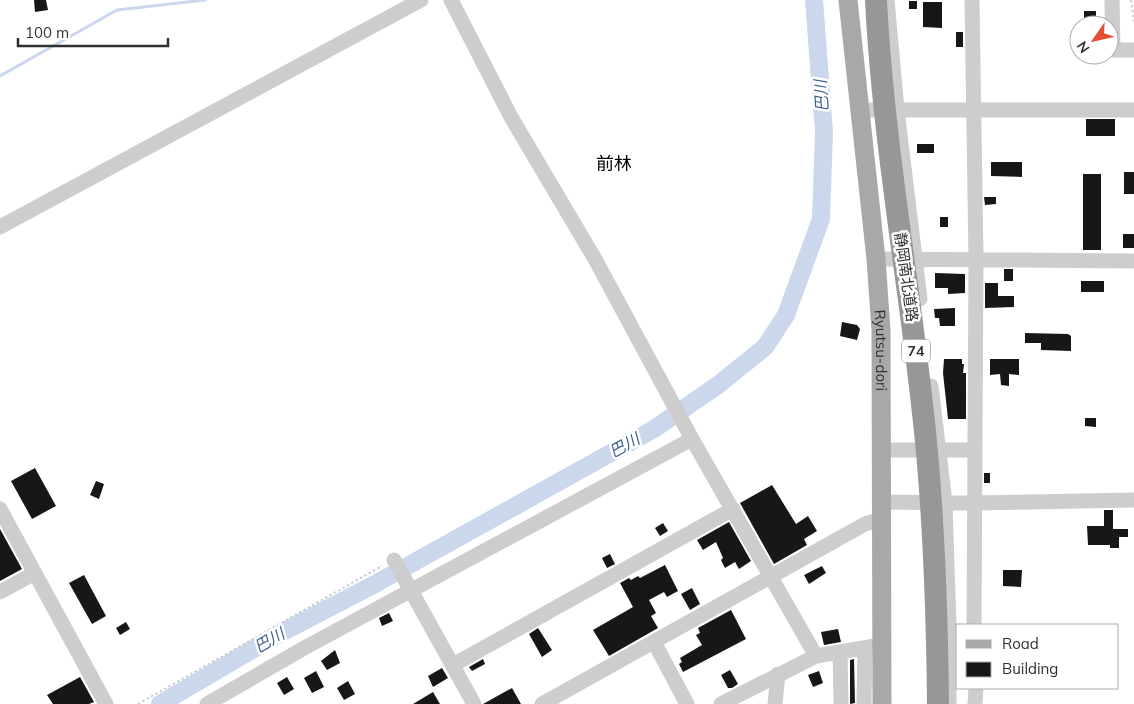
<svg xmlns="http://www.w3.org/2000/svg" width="1134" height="704" font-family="Mulish,'Noto Sans JP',sans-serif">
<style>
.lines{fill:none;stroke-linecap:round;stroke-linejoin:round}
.stream{stroke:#cad7ec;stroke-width:3}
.river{stroke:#cad7ec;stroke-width:18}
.building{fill:#171717}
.path{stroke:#cdcdcd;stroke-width:2;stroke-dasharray:2.5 2.5;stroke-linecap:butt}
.minor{stroke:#cdcdcd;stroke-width:15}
.major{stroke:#a8a8a8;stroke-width:19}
.highway-bridge{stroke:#979797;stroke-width:22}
.labels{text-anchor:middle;stroke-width:5;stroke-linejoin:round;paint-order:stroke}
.shield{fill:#fff;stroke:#6e6e6e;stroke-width:1}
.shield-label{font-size:14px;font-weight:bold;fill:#303030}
.street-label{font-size:15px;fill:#303030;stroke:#fff}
.water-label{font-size:16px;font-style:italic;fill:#3e5e91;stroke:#fff}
.quarter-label{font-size:18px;fill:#000;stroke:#fff}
</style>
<rect width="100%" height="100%" fill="#fff"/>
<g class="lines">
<path class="stream" d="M0,76L117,10L205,0"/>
<path class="river" d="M160,704L279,634L375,584L654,429L718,385L765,347L786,315L821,219L824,132L814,0"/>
</g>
<path class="building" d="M34,0H46L48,10L35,12Z
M909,1H917V9H909Z
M923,2H942V28L923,27Z
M1084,11H1096V18L1084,19Z
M956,32H963V47H956Z
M1086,119H1115V136H1086Z
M917,144H934V153H917Z
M991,162H1022V177L991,176Z
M1124,172H1134V194H1124Z
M1083,174H1101V250H1083Z
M984,197H996V204L985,205Z
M940,217H948V227H940Z
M1123,234H1134V248H1123Z
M1004,269H1013V281H1004Z
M935,273L965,274V293L948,294V288H935Z
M1081,281H1104V292H1081Z
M985,283H998V296H1014V307L985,308Z
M955,308V326H940L939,318H935L934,309Z
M842,322L857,325L860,329L857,340L840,336Z
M1025,333L1068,334L1071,336V351L1041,350V343H1025Z
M944,359H962V364H964L963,373H966V419H948L943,373Z
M990,359H1019V375L1009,374V386L1001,385L1000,374L990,375Z
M1085,418H1096V427L1085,426Z
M35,468L56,506L32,519L11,481Z
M984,473H990V483H984Z
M96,481L104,484L99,499L90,495Z
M772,485L796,524L808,516L817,531L804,539L807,545L774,564L740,503Z
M1104,510H1113V529H1128V537H1119V548H1110V545H1088L1087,526H1104Z
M729,522L751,561L739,569L735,562L725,568L721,560L723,558L716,542L703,550L697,540Z
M663,523L668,531L660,536L655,528Z
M0,529L22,569L0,581Z
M610,554L615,564L607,568L602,558Z
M665,565L678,591L667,597L664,592L649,600L656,613L651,616L658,628L609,656L593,630L633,607L620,583L629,578L631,580L638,576L640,578Z
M822,566L826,573L809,584L804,575Z
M1003,570H1022L1021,587L1003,586Z
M84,575L106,616L92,624L69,583Z
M692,588L700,604L690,610L681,594Z
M731,610L746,639L683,672L679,664L682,662L680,658L702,645L696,635L700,633L698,628Z
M389,613L393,621L382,626L379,618Z
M126,622L130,629L120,635L116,628Z
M538,628L552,650L542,657L529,634Z
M838,629L841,642L824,645L821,632Z
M335,650L340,663L327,670L321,661Z
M483,659L485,664L472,671L469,667Z
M854,659L855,703L850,704V660Z
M442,668L448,678L433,687L428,676Z
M730,670L738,684L732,688H728L721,675Z
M316,671L324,687L312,693L304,678Z
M819,671L823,683L813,687L808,675Z
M80,677L94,702L89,704H53L47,695Z
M287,677L294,689L284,695L277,683Z
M348,681L355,694L344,700L337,688Z
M512,688L521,704H483Z
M433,692L440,704H413Z"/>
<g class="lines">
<path class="path" d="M1131,0L1134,21
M138,704L382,566"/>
<path class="minor" d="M451,0L511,117L595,259L692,439L816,656
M887,0L897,110L920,299
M972,0L976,259L974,625
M1112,0L1113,50H1134
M860,110H1134
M0,227L421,0
M876,259L1134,261
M931,386L945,503L949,625V704
M881,450H974
M881,502L973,503L1134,500
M0,509L106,704
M394,560L474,704
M0,592L35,573
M654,642L687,704
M840,652L841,704
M453,665L733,509
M207,704L306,647L692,439
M542,704L865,524L882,519
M721,704L816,656L881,645
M775,704L778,674
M864,704L865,648
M975,704L976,688"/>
<path class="major" id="s1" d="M848,0L876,259L881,330L882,704"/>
<path class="highway-bridge" d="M876,0C883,139 908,275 923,413C934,510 937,607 938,704"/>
</g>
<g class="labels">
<rect class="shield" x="902" y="339.5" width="28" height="23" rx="4"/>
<g class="shield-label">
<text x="916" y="356">74</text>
</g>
<g class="street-label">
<text transform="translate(906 277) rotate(82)" y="5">静岡南北道路</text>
<text dy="5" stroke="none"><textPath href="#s1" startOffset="352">Ryutsu-dori</textPath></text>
</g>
<g class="water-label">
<text transform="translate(821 96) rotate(-94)" y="6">巴川</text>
<text transform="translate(624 445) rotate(-29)" y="6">巴川</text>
<text transform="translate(269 640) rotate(-30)" y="6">巴川</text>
</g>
<g class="quarter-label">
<text x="614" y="170">前林</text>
</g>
</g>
<rect x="956" y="624" width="162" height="65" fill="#ffffff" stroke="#acacac"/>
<rect x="966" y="640" width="25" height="8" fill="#a8a8a8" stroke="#acacac"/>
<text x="1002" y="649" font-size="15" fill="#303030">Road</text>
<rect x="966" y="662" width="25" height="15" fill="#171717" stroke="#acacac"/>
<text x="1002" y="674" font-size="15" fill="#303030">Building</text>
<g transform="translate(1094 40) rotate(236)"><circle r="24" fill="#ffffff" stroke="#acacac"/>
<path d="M0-4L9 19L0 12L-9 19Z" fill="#e44e34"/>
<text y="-8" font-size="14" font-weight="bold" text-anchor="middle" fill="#303030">N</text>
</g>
<path d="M18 38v8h150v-8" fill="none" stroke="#303030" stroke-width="2.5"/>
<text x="25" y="38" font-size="15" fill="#303030" stroke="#ffffff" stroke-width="4" paint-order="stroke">100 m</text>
</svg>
